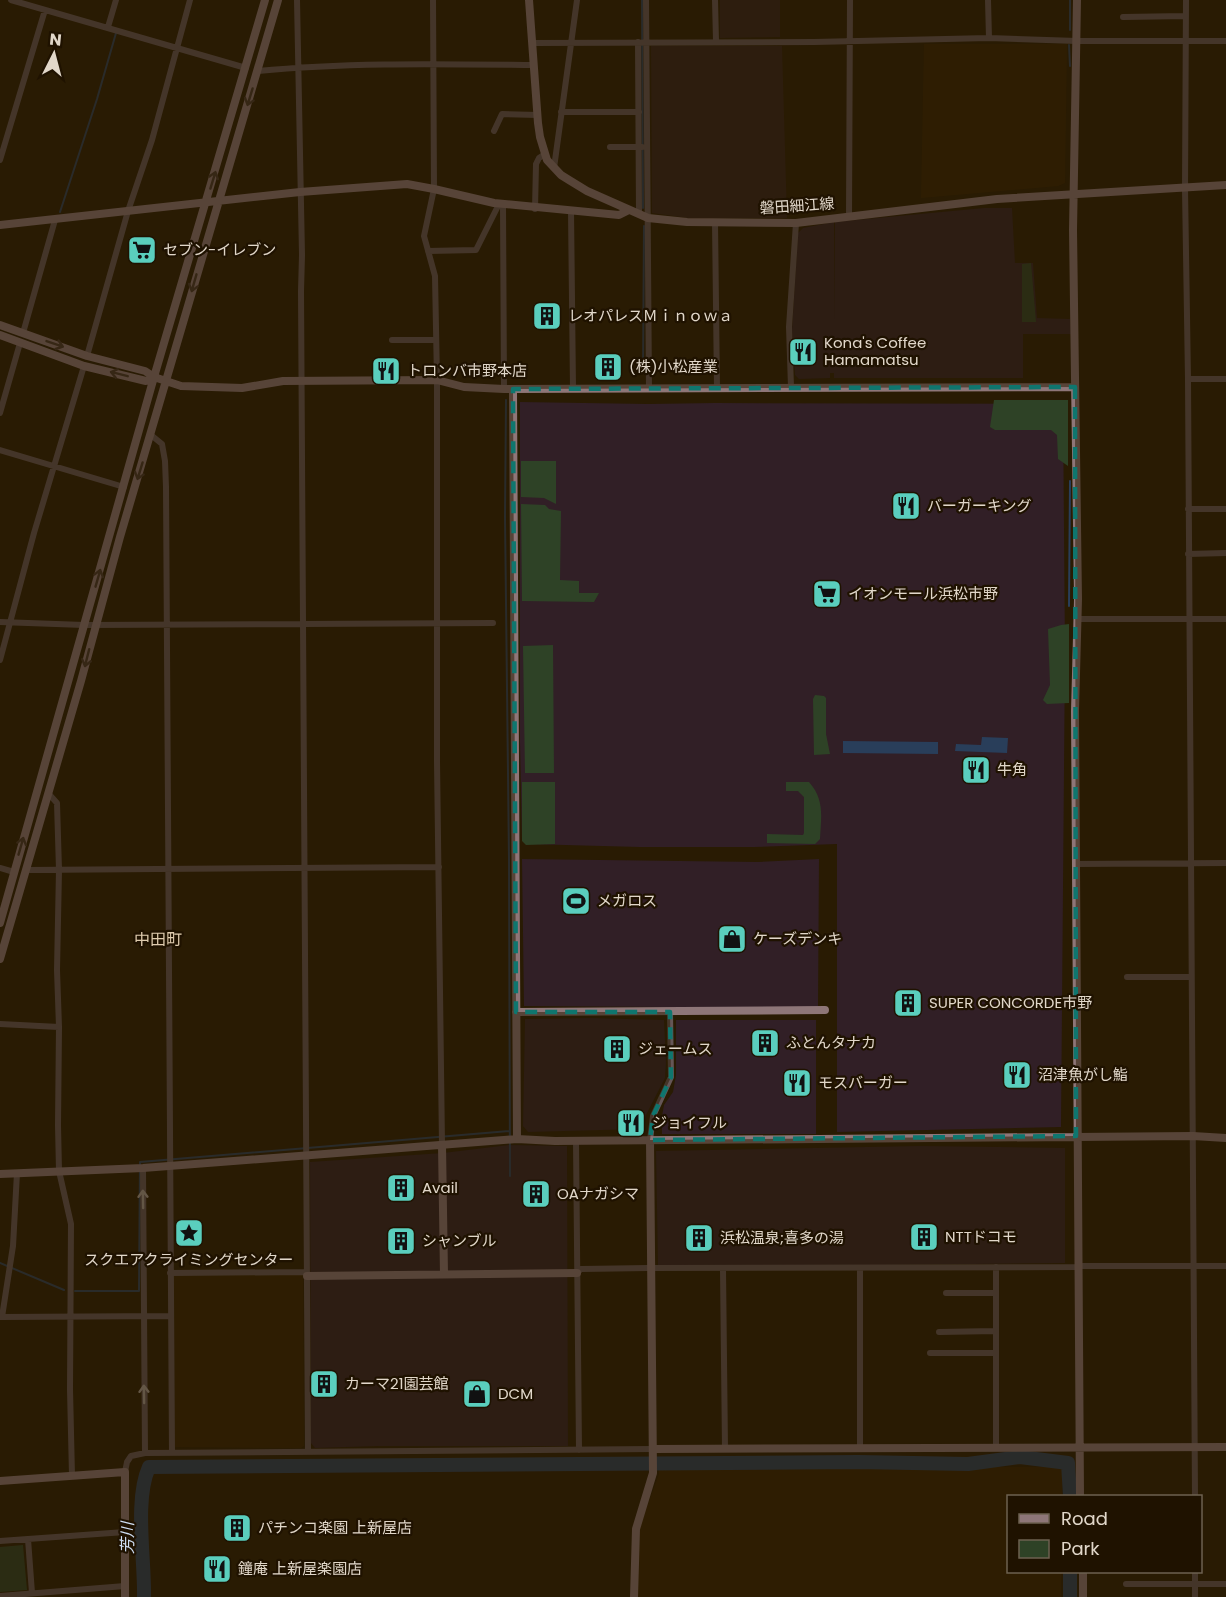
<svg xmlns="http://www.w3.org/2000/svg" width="1226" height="1597" font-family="Poppins,'Noto Sans JP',sans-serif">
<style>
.commercial{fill:#311f26}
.built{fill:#342101}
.education{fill:#32201b}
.green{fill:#2e4226}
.water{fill:#293e5a}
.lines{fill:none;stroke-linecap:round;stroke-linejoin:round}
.stream{stroke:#293e5a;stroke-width:2}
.river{stroke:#293e5a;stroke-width:14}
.street{stroke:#655657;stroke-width:6}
.secondary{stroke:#8e7678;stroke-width:8}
.oneway{stroke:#46352a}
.oneway2{stroke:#a99d96}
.marked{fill:none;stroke:#0f766e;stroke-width:4.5;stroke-dasharray:12 8;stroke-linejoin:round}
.labels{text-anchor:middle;stroke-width:4.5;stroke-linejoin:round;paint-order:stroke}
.street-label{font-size:15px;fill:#e1d7c9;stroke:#1f1200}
.poi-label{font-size:15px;fill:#e1d7c9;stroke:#1f1200;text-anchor:start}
.neighbourhood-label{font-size:16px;fill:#decbae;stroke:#1f1200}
.water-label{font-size:16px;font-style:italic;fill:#d1e1f6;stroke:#1f1200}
</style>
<rect width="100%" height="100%" fill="#291b03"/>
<path class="commercial" d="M984,208H1012L1015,263H1033L1037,318L1070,319L1071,334H1023V378H834V373H830V378L799,379L795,375L792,330L798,233L803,228L834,222V322L835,222Z
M520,402L648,404L715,403L1063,404L1065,651L1061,1127L837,1132V844L754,847H640L527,844L522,840L520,743Z
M522,859L758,862L819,859L818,1008L524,1006Z
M591,1018L664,1020L666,1063L665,1078L646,1115L644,1126L640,1129L528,1132L523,1126L525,1019Z
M676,1020H816V1134H662V1116L664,1105L673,1092L676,1075Z
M509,1145L567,1146L568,1446H378L315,1448L311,1443L310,1162L443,1153Z
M920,1146L1065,1148V1263L794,1266L658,1265L656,1151Z"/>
<path class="built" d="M924,44H1067L1065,183L1058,186L921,198Z
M303,1274L304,1446L301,1448L175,1447L174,1275Z
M659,1466L1062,1467V1496H1008V1572H1061V1597H638V1532L659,1474Z"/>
<path class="education" d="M720,0H780V37L720,38Z
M651,46H782L787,218H688L652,213Z"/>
<path class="green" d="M1031,263L1036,322H1022V264Z
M994,400H1068V466L1058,459L1057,435L1051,430H995L990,427Z
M521,461H556V504L544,498L521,497Z
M521,504L545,505L549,509L561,511L560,580L579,581V593H599L594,602L522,601Z
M1069,624V703L1047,704L1043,700L1050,685L1048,629L1061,625Z
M553,645L554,773H525L523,646Z
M815,695L824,696L826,698V734L830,754L814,755L813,699Z
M522,782H555V844L526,845L522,841Z
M786,782H809C825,800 821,817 820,839L815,844L767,843V834L803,835L804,833V797L798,791H786Z
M23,1545L27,1590L0,1592V1547Z"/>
<path class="water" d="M982,737L1008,738L1007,753L955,751L956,744L981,745Z
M843,741L938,742V754L843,753Z"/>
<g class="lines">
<path class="stream" d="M642,0L643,208
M1070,30V0
M1069,45L1070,66
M60,212L97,99L116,33
M643,373L644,226
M506,400L505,517L509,859L510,1176
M1069,606L1070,481
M0,1263L64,1290
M75,1291H139L140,1162L509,1131"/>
<path class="river" d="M1070,1572V1597
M144,1597C145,1560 134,1500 149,1467L858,1462L968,1464L1020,1457L1068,1463L1070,1496"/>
<path class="street" d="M11,0L246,68
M297,0L302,255L301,291L308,1452
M433,0L434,189L424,236L435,276L437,380V761L442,1145
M646,0L649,389
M715,0L716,41
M988,0L989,38
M1186,0L1185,189L1188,379L1195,1496
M1123,17L1186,16
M108,27L116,0
M638,42L639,214
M532,43L814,42L989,38L1077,41H1226
M258,71C349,62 442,64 534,65
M561,112H639
M494,131L502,114L538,115
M610,147H642
M0,160L45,10
M554,168L577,0
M503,205L504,389
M535,209L536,164L539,158L545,154
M571,211L573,389
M849,216L850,0
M715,222L717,388
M428,251L476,250L499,204
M23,333L55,220
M392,340H436
M87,356L128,211L152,140L190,0
M1188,379H1226
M791,387L789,327L796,223
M0,413L20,343
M151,435L162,444L165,461L166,487L172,1453
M0,450L124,487
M1188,509H1226
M1188,554L1226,553
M1078,619H1226
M0,622L84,625L493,623
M0,660L34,533L84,366
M48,793L57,803L59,870L57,970L59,1027L58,1125L59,1171L71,1224L70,1389L72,1476
M1076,864L1226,863
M0,868L14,872
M26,870L439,867
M1127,977H1191
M0,1024L59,1027
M650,1140L653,1116L671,1077L670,1012
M576,1141L579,1450
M143,1168L145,1453
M1078,1266H1226
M996,1267V1448
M723,1269L725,1449
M860,1269V1448
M170,1273L306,1272
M577,1273L581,1269L648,1268L1078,1267
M946,1293H996
M0,1317L171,1316
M2,1317L13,1246L17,1173
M939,1332L996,1331
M930,1353H996
M125,1472L127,1462L131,1456L145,1453L653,1449
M28,1539L32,1593
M0,1541L125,1532
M1195,1572V1597
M1126,1584H1226
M0,1596L125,1586"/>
<path class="secondary" d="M529,0L538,123L540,137L547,160L561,175L569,180L587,191L648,218L687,222L796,223L997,199L1226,185
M1077,0L1073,230L1078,599L1075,711L1080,1496
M0,225L300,192L407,184L434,189L494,203L619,215L629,210
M0,325L87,356L145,371L154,377L181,386L242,388L283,381L437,380L464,387L504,389L1075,387
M0,335L84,366L146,381L154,377
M513,389L517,1139
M0,923L154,377L265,0
M0,959L81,681L120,537L278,0
M516,1012L825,1010
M442,1145L444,1274
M0,1174L143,1168L517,1139L555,1141L1193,1136L1226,1138
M307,1276L577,1273
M653,1449L1226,1447
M0,1481L125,1472V1597
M1083,1572V1597
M634,1597L636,1529L653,1473L650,1140"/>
</g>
<defs><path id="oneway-shaft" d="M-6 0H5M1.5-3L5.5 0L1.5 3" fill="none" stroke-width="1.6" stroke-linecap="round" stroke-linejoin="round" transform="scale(1.5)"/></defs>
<g class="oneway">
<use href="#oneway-shaft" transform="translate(250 97) rotate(107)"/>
<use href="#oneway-shaft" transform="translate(213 180) rotate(-73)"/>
<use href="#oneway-shaft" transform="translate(194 283) rotate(106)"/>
<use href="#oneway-shaft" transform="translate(55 344) rotate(19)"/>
<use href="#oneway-shaft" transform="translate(119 374) rotate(-166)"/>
<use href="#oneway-shaft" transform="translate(140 471) rotate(107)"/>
<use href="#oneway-shaft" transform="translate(98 578) rotate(-74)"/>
<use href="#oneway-shaft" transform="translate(87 658) rotate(104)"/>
<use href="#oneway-shaft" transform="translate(21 846) rotate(-74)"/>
</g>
<g class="oneway2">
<use href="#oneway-shaft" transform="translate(143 1199) rotate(-91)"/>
<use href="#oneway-shaft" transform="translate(144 1394) rotate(-91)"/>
</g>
<path d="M0 0H1226V1597H0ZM1075,387L1076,1136L650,1140L653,1116L671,1077L670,1012H516L513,389Z" fill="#291b03" fill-opacity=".55" fill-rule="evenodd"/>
<path class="marked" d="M1075,387L1076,1136L650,1140L653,1116L671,1077L670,1012H516L513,389Z"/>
<defs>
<g id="supermarket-square" transform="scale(1.5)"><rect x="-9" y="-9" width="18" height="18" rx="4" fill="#5acebd" stroke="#1f1200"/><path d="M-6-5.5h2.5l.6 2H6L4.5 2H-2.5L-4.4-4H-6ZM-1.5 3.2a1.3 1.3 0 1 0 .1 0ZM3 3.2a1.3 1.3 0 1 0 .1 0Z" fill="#111"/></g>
<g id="building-square" transform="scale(1.5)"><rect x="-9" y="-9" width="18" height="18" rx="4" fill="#5acebd" stroke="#1f1200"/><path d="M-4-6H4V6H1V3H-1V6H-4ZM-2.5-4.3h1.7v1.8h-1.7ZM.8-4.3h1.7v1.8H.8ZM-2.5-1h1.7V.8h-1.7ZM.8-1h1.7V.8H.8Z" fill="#111"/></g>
<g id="restaurant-square" transform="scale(1.5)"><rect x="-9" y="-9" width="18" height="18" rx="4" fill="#5acebd" stroke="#1f1200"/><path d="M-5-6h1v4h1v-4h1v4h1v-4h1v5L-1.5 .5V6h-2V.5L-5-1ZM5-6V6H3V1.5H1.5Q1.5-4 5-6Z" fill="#111"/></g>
<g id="stadium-square" transform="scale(1.5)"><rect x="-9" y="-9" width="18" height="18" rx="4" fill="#5acebd" stroke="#1f1200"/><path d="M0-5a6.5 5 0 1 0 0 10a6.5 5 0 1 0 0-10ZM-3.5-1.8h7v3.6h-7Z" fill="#111"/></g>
<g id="shop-square" transform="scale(1.5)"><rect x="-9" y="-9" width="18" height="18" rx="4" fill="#5acebd" stroke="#1f1200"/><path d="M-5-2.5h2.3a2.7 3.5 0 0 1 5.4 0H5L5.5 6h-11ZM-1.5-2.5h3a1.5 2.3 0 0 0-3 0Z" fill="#111"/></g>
<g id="sight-square" transform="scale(1.5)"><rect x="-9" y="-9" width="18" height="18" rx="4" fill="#5acebd" stroke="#1f1200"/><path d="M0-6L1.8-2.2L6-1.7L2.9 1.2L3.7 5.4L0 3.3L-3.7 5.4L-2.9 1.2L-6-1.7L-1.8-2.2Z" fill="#111"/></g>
</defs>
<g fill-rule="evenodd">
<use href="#supermarket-square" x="142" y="250"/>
<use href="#building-square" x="547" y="316"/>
<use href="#restaurant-square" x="803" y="352"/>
<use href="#building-square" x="608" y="367"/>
<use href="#restaurant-square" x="386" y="371"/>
<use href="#restaurant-square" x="906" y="506"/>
<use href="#supermarket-square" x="827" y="594"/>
<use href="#restaurant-square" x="976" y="770"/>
<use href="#stadium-square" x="576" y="901"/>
<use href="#shop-square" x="732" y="939"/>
<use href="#building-square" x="908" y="1003"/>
<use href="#building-square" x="765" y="1043"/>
<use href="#building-square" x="617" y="1049"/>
<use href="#restaurant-square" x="1017" y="1075"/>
<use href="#restaurant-square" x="797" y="1083"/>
<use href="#restaurant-square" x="631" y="1123"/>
<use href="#building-square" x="401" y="1188"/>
<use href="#building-square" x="536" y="1194"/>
<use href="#sight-square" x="189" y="1233"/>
<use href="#building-square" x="924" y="1237"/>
<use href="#building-square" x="699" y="1238"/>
<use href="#building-square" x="401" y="1241"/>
<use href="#building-square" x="324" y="1384"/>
<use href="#shop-square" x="477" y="1394"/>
<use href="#building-square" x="237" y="1528"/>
<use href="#restaurant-square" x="217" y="1569"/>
</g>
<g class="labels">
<g class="street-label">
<text transform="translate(797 206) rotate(-4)" y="5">磐田細江線</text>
</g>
<g class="poi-label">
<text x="163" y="255">セブン-イレブン</text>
<text x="568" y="321">レオパレスＭｉｎｏｗａ</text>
<text x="824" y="348">Kona's Coffee<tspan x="824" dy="17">Hamamatsu</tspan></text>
<text x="629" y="372">(株)小松産業</text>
<text x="407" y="376">トロンバ市野本店</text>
<text x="927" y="511">バーガーキング</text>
<text x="848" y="599">イオンモール浜松市野</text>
<text x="997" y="775">牛角</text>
<text x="597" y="906">メガロス</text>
<text x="753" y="944">ケーズデンキ</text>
<text x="929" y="1008">SUPER CONCORDE市野</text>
<text x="786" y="1048">ふとんタナカ</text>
<text x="638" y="1054">ジェームス</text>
<text x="1038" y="1080">沼津魚がし鮨</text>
<text x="818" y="1088">モスバーガー</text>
<text x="652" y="1128">ジョイフル</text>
<text x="422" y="1193">Avail</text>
<text x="557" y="1199">OAナガシマ</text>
<text x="945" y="1242">NTTドコモ</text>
<text x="720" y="1243">浜松温泉;喜多の湯</text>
<text x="422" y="1246">シャンブル</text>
<text x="189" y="1265" text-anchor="middle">スクエアクライミングセンター</text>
<text x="345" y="1389">カーマ21園芸館</text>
<text x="498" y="1399">DCM</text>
<text x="258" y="1533">パチンコ楽園 上新屋店</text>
<text x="238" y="1574">鐘庵 上新屋楽園店</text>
</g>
<g class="neighbourhood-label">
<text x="158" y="945">中田町</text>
</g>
<g class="water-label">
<text transform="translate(127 1538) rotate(-90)" y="6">芳川</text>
</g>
</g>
<rect x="1007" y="1495" width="195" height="78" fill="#1f1200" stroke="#6d6150" stroke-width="1.5"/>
<rect x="1019" y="1514" width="30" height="9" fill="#8e7678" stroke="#6d6150" stroke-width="1.5"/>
<text x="1061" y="1525" font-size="18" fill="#e1d7c9">Road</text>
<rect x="1019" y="1540" width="30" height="18" fill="#2e4226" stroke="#6d6150" stroke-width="1.5"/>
<text x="1061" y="1555" font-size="18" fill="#e1d7c9">Park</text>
<g transform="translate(54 54) rotate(6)" stroke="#1f1200" stroke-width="4.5" paint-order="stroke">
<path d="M0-4.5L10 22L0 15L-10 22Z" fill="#e1d7c9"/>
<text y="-9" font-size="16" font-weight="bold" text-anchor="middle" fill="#e1d7c9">N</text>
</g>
</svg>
